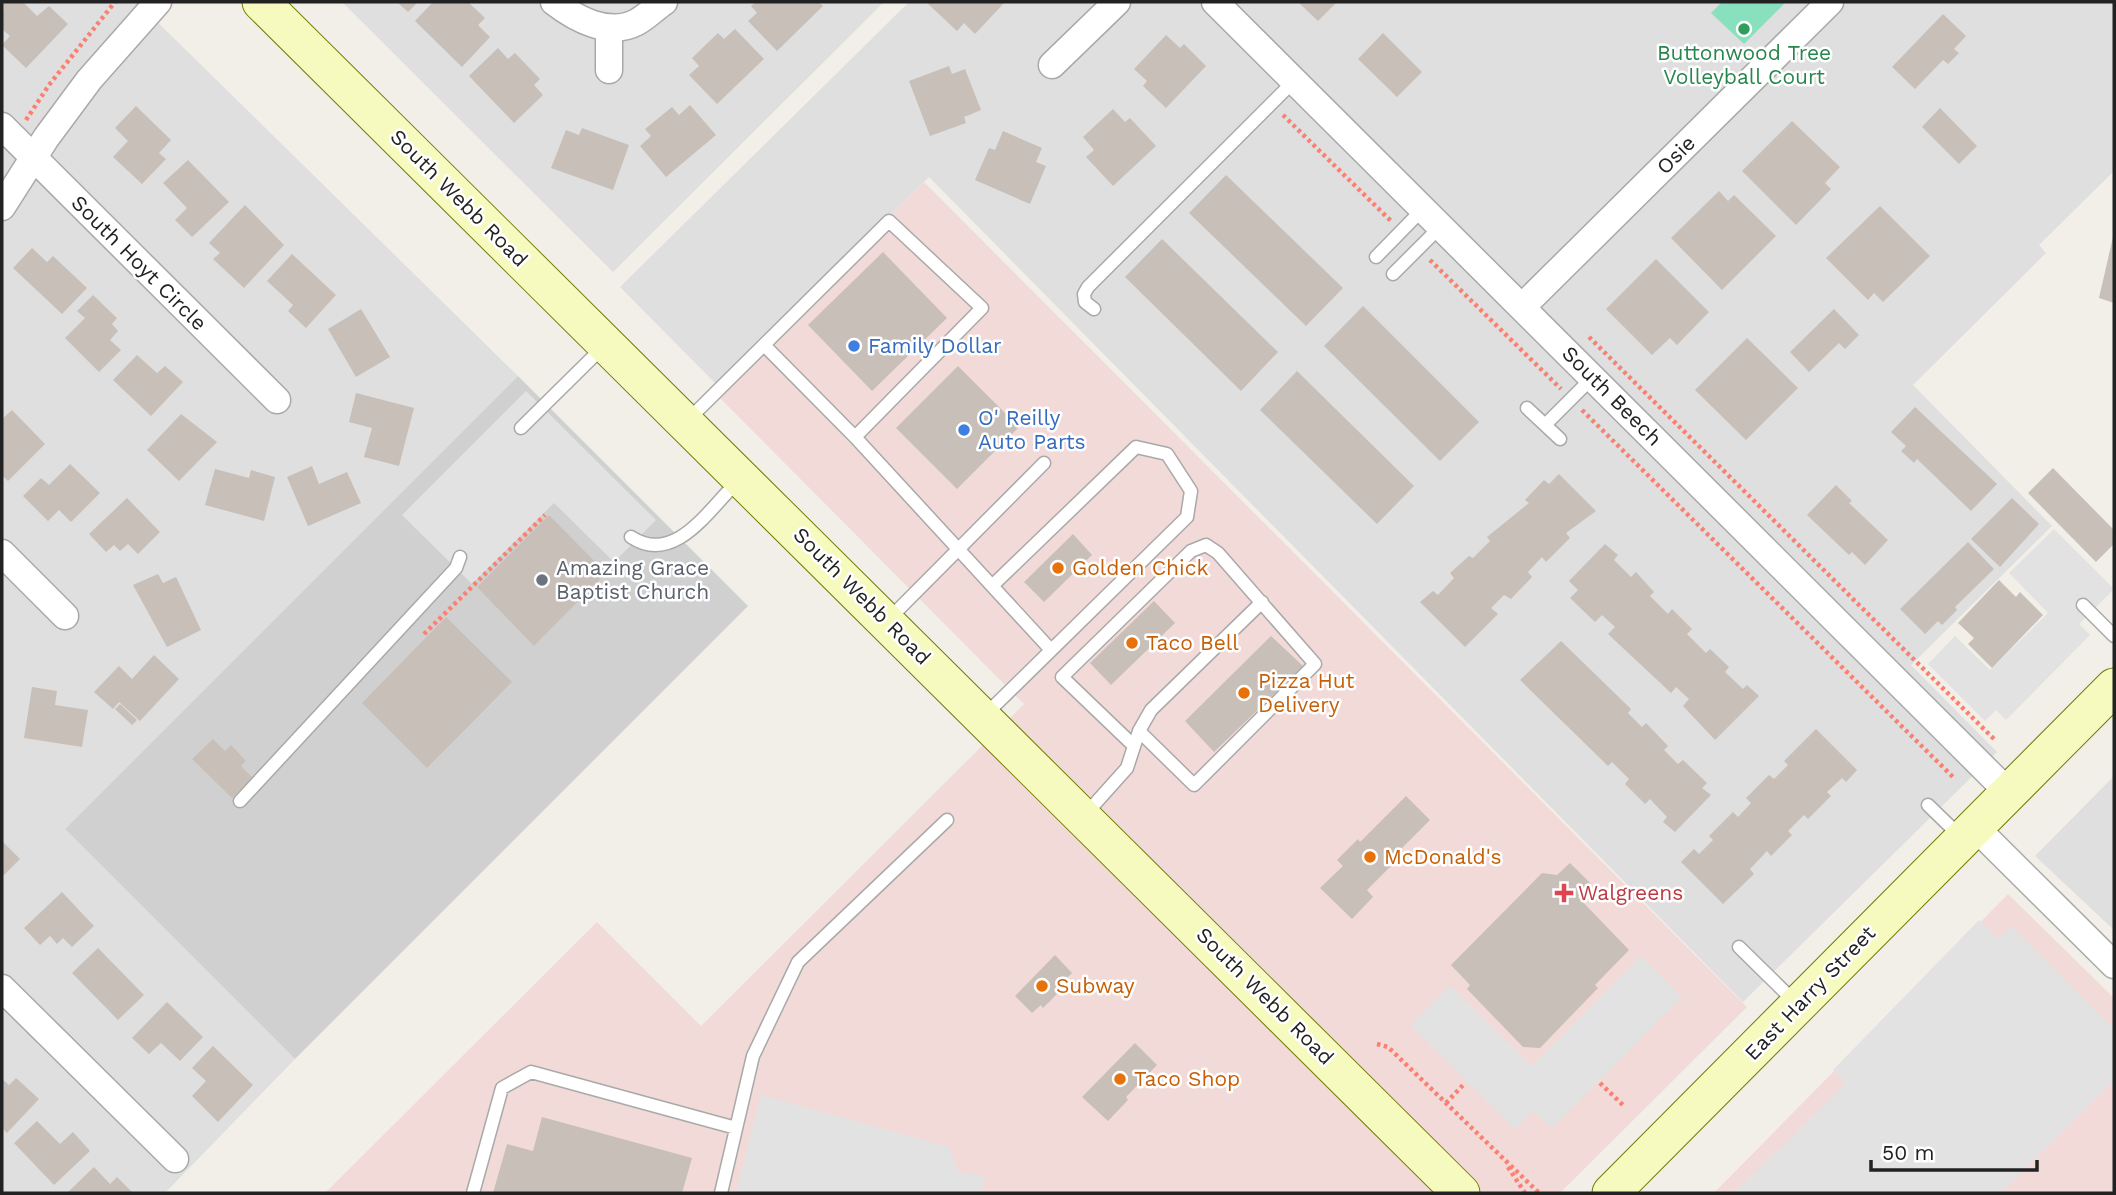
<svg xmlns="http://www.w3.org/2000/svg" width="2116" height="1195" font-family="'Work Sans',sans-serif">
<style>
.residential{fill:#e0dfdf}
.commercial{fill:#f2dad9}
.religious{fill:#d0d0d0}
.pitch{fill:#88e0be}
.parking{fill:#e2e2e2}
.building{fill:#c7bfb8}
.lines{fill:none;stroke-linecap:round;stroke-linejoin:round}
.service-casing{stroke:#a9a9a9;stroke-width:15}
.minor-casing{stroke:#a9a9a9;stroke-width:29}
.secondary-casing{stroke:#707d05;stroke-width:39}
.path{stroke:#fa8072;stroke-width:4.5;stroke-dasharray:3.5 3.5;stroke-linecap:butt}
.service{stroke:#fff;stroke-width:12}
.minor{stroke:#fff;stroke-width:26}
.secondary{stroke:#f7fabf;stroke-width:37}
.leisure-dot{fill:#2e9e5b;stroke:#fff;stroke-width:2.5}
.shop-dot{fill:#3f7fe0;stroke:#fff;stroke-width:2.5}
.food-dot{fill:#e8710a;stroke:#fff;stroke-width:2.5}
.worship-dot{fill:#6b7280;stroke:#fff;stroke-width:2.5}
.health-dot{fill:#e0444e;stroke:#fff;stroke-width:2.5}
.labels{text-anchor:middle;stroke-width:5;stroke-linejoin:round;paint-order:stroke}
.leisure-label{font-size:21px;fill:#27864d;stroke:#fff}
.street-label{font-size:21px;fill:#222;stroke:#fff}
.shop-label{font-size:21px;fill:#366cbe;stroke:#fff;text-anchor:start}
.worship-label{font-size:21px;fill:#5b616d;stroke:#fff;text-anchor:start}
.food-label{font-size:21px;fill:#c56008;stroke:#fff;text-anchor:start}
.health-label{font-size:21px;fill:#be3a42;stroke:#fff;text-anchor:start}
</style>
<rect width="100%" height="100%" fill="#f2efe9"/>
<path class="residential" d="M2,2H137L518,376L65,829L295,1059L165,1193H2Z
M342,2H884L613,272Z
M909,2H2114V171L2039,245L2046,253L1913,385L2052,526L1911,665L1997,752L1743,1002L929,177L717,385L620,287Z
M2114,776V930L2035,856Z"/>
<path class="commercial" d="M924,182L1747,1007L1560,1193H325L597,922L701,1026L1024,704L714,392L717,385Z
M2008,894L2114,998V1193H1714Z"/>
<path class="religious" d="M518,376L748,606L295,1059L65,829Z"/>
<path class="pitch" d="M1722,2H1786L1744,44L1711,13Z"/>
<path class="parking" d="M526,391L656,520L614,562L554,503L472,584L402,515Z
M2054,529L2114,589L2079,624L2090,635L2006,720L1996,710L1985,721L1928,664L1955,636L1990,670L2048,613L2009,573Z
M1979,920L1998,939L2012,926L2114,1029V1080L2001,1193H1734L1845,1083L1833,1070Z
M1641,956L1682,997L1552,1128L1534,1111L1515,1129L1410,1025L1450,985L1532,1066Z
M761,1095L949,1147L958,1172L986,1176L981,1193H736Z"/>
<path class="building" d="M4,2H23L37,16L49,6L68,24L26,68L2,45L10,36L2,29Z
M397,2H418L408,12Z
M433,2H468L485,18L478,25L490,37L462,67L415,21Z
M756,2H819L823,6L777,51L748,21L757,13L751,6Z
M926,2H1005L975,34L964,23L957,31Z
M1298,2H1337L1318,21Z
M1943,14L1966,36L1954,49L1959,53L1948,64L1943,60L1915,89L1892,67Z
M735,29L764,59L717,104L689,75L699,66L692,58L718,33L724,39Z
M1383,33L1422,72L1397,97L1358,59Z
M1166,35L1180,48L1184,44L1206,66L1166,108L1143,86L1147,81L1134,69Z
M498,48L508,59L515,53L540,79L534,85L543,95L514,123L469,76Z
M949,66L952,74L965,69L981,110L964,117L966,123L930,136L909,81Z
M690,105L716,135L666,177L640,146L651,136L645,129L672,107L679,115Z
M136,106L171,140L159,153L166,159L142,184L113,157L128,141L115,128Z
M1940,108L1977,146L1959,164L1922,127Z
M1113,109L1125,122L1130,118L1156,146L1113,186L1086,157L1094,150L1083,137Z
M1792,121L1840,167L1825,183L1831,189L1796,225L1742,171Z
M582,128L629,145L613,190L551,168L566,130L579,135Z
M1003,131L1042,148L1036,162L1046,166L1030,204L975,180L989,148L995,150Z
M188,160L229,202L192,237L175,220L187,208L163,183Z
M1226,175L1343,288L1306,326L1189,213Z
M1719,191L1728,201L1734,195L1776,236L1722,290L1671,238Z
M245,205L284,245L244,288L213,259L220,253L209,243Z
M1880,206L1930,256L1883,302L1874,293L1868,300L1826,258Z
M2113,237H2114V303L2099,298Z
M1162,239L1278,352L1241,391L1125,277Z
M32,248L47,262L53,256L87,288L62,314L13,268Z
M883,252L947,318L872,391L808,325Z
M292,254L336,295L306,328L288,311L293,305L267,281Z
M1656,259L1709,312L1677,345L1670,338L1652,355L1606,309Z
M93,295L117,318L112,324L118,331L110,340L121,350L99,372L65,338L85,318L77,311Z
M1363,306L1479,422L1440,461L1324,346Z
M361,309L390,357L356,377L328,329Z
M1834,309L1859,335L1845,349L1839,343L1809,372L1790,352Z
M1747,338L1798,388L1746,440L1695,390Z
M137,355L157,373L165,366L183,382L151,416L113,380Z
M958,366L1019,427L957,489L896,428Z
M1297,371L1414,486L1377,524L1260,410Z
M356,393L414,408L399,466L364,457L372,428L349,422Z
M1915,407L1997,484L1971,511L1917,459L1914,463L1901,451L1906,446L1891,432Z
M12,410L45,444L8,481L2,475V419Z
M181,414L217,442L179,481L147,450Z
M70,464L100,493L71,522L59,510L48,521L23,496L41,478L49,485Z
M312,466L319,484L347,472L361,503L308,526L287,477Z
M2053,468L2114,530V544L2096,562L2028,493Z
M215,469L249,478L251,470L275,477L264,521L205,505Z
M1559,474L1596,511L1566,533L1570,538L1546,562L1542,557L1528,572L1532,577L1511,599L1504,595L1491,608L1498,614L1465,647L1420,602L1433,591L1438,595L1454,578L1450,573L1469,556L1473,558L1490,541L1487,537L1529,503L1525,500L1544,480L1549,484Z
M1836,485L1852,501L1849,503L1888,540L1865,565L1852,552L1849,555L1807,515Z
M127,498L160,532L138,554L128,544L120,551L114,545L106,552L89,534Z
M2012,498L2039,524L2000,567L1971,539Z
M549,515L606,573L534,646L477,587Z
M1073,534L1092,555L1044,602L1024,582Z
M1968,542L1994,569L1955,607L1957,610L1942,625L1938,621L1925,634L1900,609Z
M1605,544L1618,555L1614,560L1631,577L1636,572L1654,592L1650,596L1668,614L1672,609L1692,629L1687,634L1706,653L1710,649L1729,667L1725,672L1743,689L1747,685L1759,696L1715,740L1683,706L1689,699L1676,687L1671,693L1608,634L1615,627L1602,615L1595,622L1570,598L1578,590L1569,581Z
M158,574L163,583L176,577L201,630L167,647L133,585Z
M1999,580L2016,597L2020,592L2043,615L1992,668L1968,644L1974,638L1958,623Z
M1154,601L1175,623L1111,685L1090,663Z
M446,617L512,682L427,768L362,703Z
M1271,636L1303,666L1214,752L1185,721Z
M1561,641L1631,709L1628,713L1642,727L1646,723L1668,746L1664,750L1678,764L1683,760L1707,783L1702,788L1711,795L1675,832L1663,822L1667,817L1650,799L1645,804L1625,784L1629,779L1612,762L1608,766L1520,680Z
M154,655L179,679L140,721L119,702L113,709L94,692L119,666L132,679Z
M32,687L57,691L55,705L88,710L82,747L24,738Z
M120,704L137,720L132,725L115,709Z
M1816,729L1857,770L1846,782L1842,778L1827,792L1831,796L1808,819L1804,815L1788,831L1792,835L1771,856L1767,851L1750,869L1754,874L1723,904L1681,862L1694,849L1699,854L1713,840L1709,836L1733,812L1738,817L1751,803L1746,798L1769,775L1774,779L1788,765L1784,761Z
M213,739L225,751L231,745L246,761L241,766L252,777L232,798L192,759Z
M1406,796L1430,820L1400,850L1403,854L1367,890L1373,897L1352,919L1320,888L1343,866L1337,860L1358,839L1360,842Z
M2,841L20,859L2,877Z
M1570,863L1591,884L1578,897L1629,950L1595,985L1598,988L1540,1048L1523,1047L1467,989L1470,985L1451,965L1542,873L1557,875Z
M62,892L94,926L72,947L63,938L57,944L50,936L40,945L24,928Z
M98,948L144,995L118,1020L72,973Z
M1055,955L1072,973L1060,985L1063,988L1043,1008L1041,1005L1032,1013L1015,996Z
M167,1002L203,1037L180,1061L161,1043L149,1054L132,1038Z
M1135,1043L1157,1065L1126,1097L1128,1100L1108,1121L1082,1097Z
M213,1046L253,1085L218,1122L192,1096L206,1081L192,1068Z
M16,1078L39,1099L7,1133L2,1128V1079L9,1085Z
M542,1117L692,1158L682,1193H493L507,1144L533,1151Z
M37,1121L60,1144L73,1132L90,1151L54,1185L14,1143Z
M94,1167L110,1184L117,1177L133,1193H67Z"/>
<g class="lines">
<g class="service-casing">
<path id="service" d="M1376,257L1422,210
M1393,274L1440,227
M1094,309L1085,302L1084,294L1088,287L1293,82
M764,345L855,437
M1527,408L1560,439
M687,421L889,221L982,308L855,437L1051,650
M1545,425L1593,377
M521,428L603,347
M631,537C675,566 709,509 739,480
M2083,605L2114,636
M887,621L1044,463
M983,717L1187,517L1191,491L1167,454L1136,447L992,586
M1134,746L1062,677L1191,551L1206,545L1218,553L1315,664L1194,785L1139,731
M240,801L456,568L460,557
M1928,805L1962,838
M1084,816L1127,768L1139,731L1151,710L1262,602
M1739,947L1796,1003
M473,1193L502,1088L531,1072L736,1128
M721,1193L753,1056L798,962L947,820"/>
</g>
<g class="minor-casing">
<path id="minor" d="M554,2C576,19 609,37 637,22C646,17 655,8 664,2
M1215,2L2008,792
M609,28V70
M1052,65L1117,2
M2,126L277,400
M2,207L46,138L89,80L158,2
M1522,307L1830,2
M2,553L65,616
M1974,826L2114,965
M2,988L175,1159"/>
</g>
<g class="secondary-casing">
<path id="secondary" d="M261,2L1461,1193
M1611,1193L2114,687"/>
</g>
<path class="path" d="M1283,115L1392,222
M26,120L49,85L115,2
M1430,260L1561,389
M1589,337L1995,740
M1582,410L1955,779
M424,634L545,515
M1377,1044L1388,1047L1539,1193
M1600,1083L1625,1107
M1446,1103L1464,1084
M1508,1167L1525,1193"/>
<use href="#service" class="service"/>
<use href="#minor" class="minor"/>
<use href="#secondary" class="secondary"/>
</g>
<circle class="leisure-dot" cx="1744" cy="29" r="7"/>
<g class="shop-dot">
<circle cx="854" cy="346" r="7"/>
<circle cx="964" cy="430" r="7"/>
</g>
<g class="food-dot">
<circle cx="1058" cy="568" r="7"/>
<circle cx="1132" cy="643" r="7"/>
<circle cx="1244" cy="693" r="7"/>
<circle cx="1370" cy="857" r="7"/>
<circle cx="1042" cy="986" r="7"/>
<circle cx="1120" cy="1079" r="7"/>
</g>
<circle class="worship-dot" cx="542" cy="580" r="7"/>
<path class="health-dot" d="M1560.5 882.5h7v7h7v7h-7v7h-7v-7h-7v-7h7z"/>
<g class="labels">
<g class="leisure-label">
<text x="1744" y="60">Buttonwood Tree<tspan x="1744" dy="24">Volleyball Court</tspan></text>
</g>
<g class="street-label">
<text transform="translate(1676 155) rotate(-45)" y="7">Osie</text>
<text transform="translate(459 198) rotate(45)" y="7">South Webb Road</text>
<text transform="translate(139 263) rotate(45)" y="7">South Hoyt Circle</text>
<text transform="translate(1612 396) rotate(45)" y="7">South Beech</text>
<text transform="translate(862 596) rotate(45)" y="7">South Webb Road</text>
<text transform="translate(1810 993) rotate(-46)" y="7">East Harry Street</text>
<text transform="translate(1265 996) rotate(45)" y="7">South Webb Road</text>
</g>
<g class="shop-label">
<text x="868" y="353">Family Dollar</text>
<text x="978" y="425">O' Reilly<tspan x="978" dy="24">Auto Parts</tspan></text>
</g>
<g class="worship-label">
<text x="556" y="575">Amazing Grace<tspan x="556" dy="24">Baptist Church</tspan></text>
</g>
<g class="food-label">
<text x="1072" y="575">Golden Chick</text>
<text x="1146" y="650">Taco Bell</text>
<text x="1258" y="688">Pizza Hut<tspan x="1258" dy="24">Delivery</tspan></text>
<text x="1384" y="864">McDonald's</text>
<text x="1056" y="993">Subway</text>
<text x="1134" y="1086">Taco Shop</text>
</g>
<g class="health-label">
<text x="1578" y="900">Walgreens</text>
</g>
</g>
<rect width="2116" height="1195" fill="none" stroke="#222222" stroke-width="7"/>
<path d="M1871 1160v10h166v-10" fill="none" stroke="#222222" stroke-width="3.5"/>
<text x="1882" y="1160" font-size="21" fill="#222222" stroke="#ffffff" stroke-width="5" paint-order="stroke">50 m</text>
</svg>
